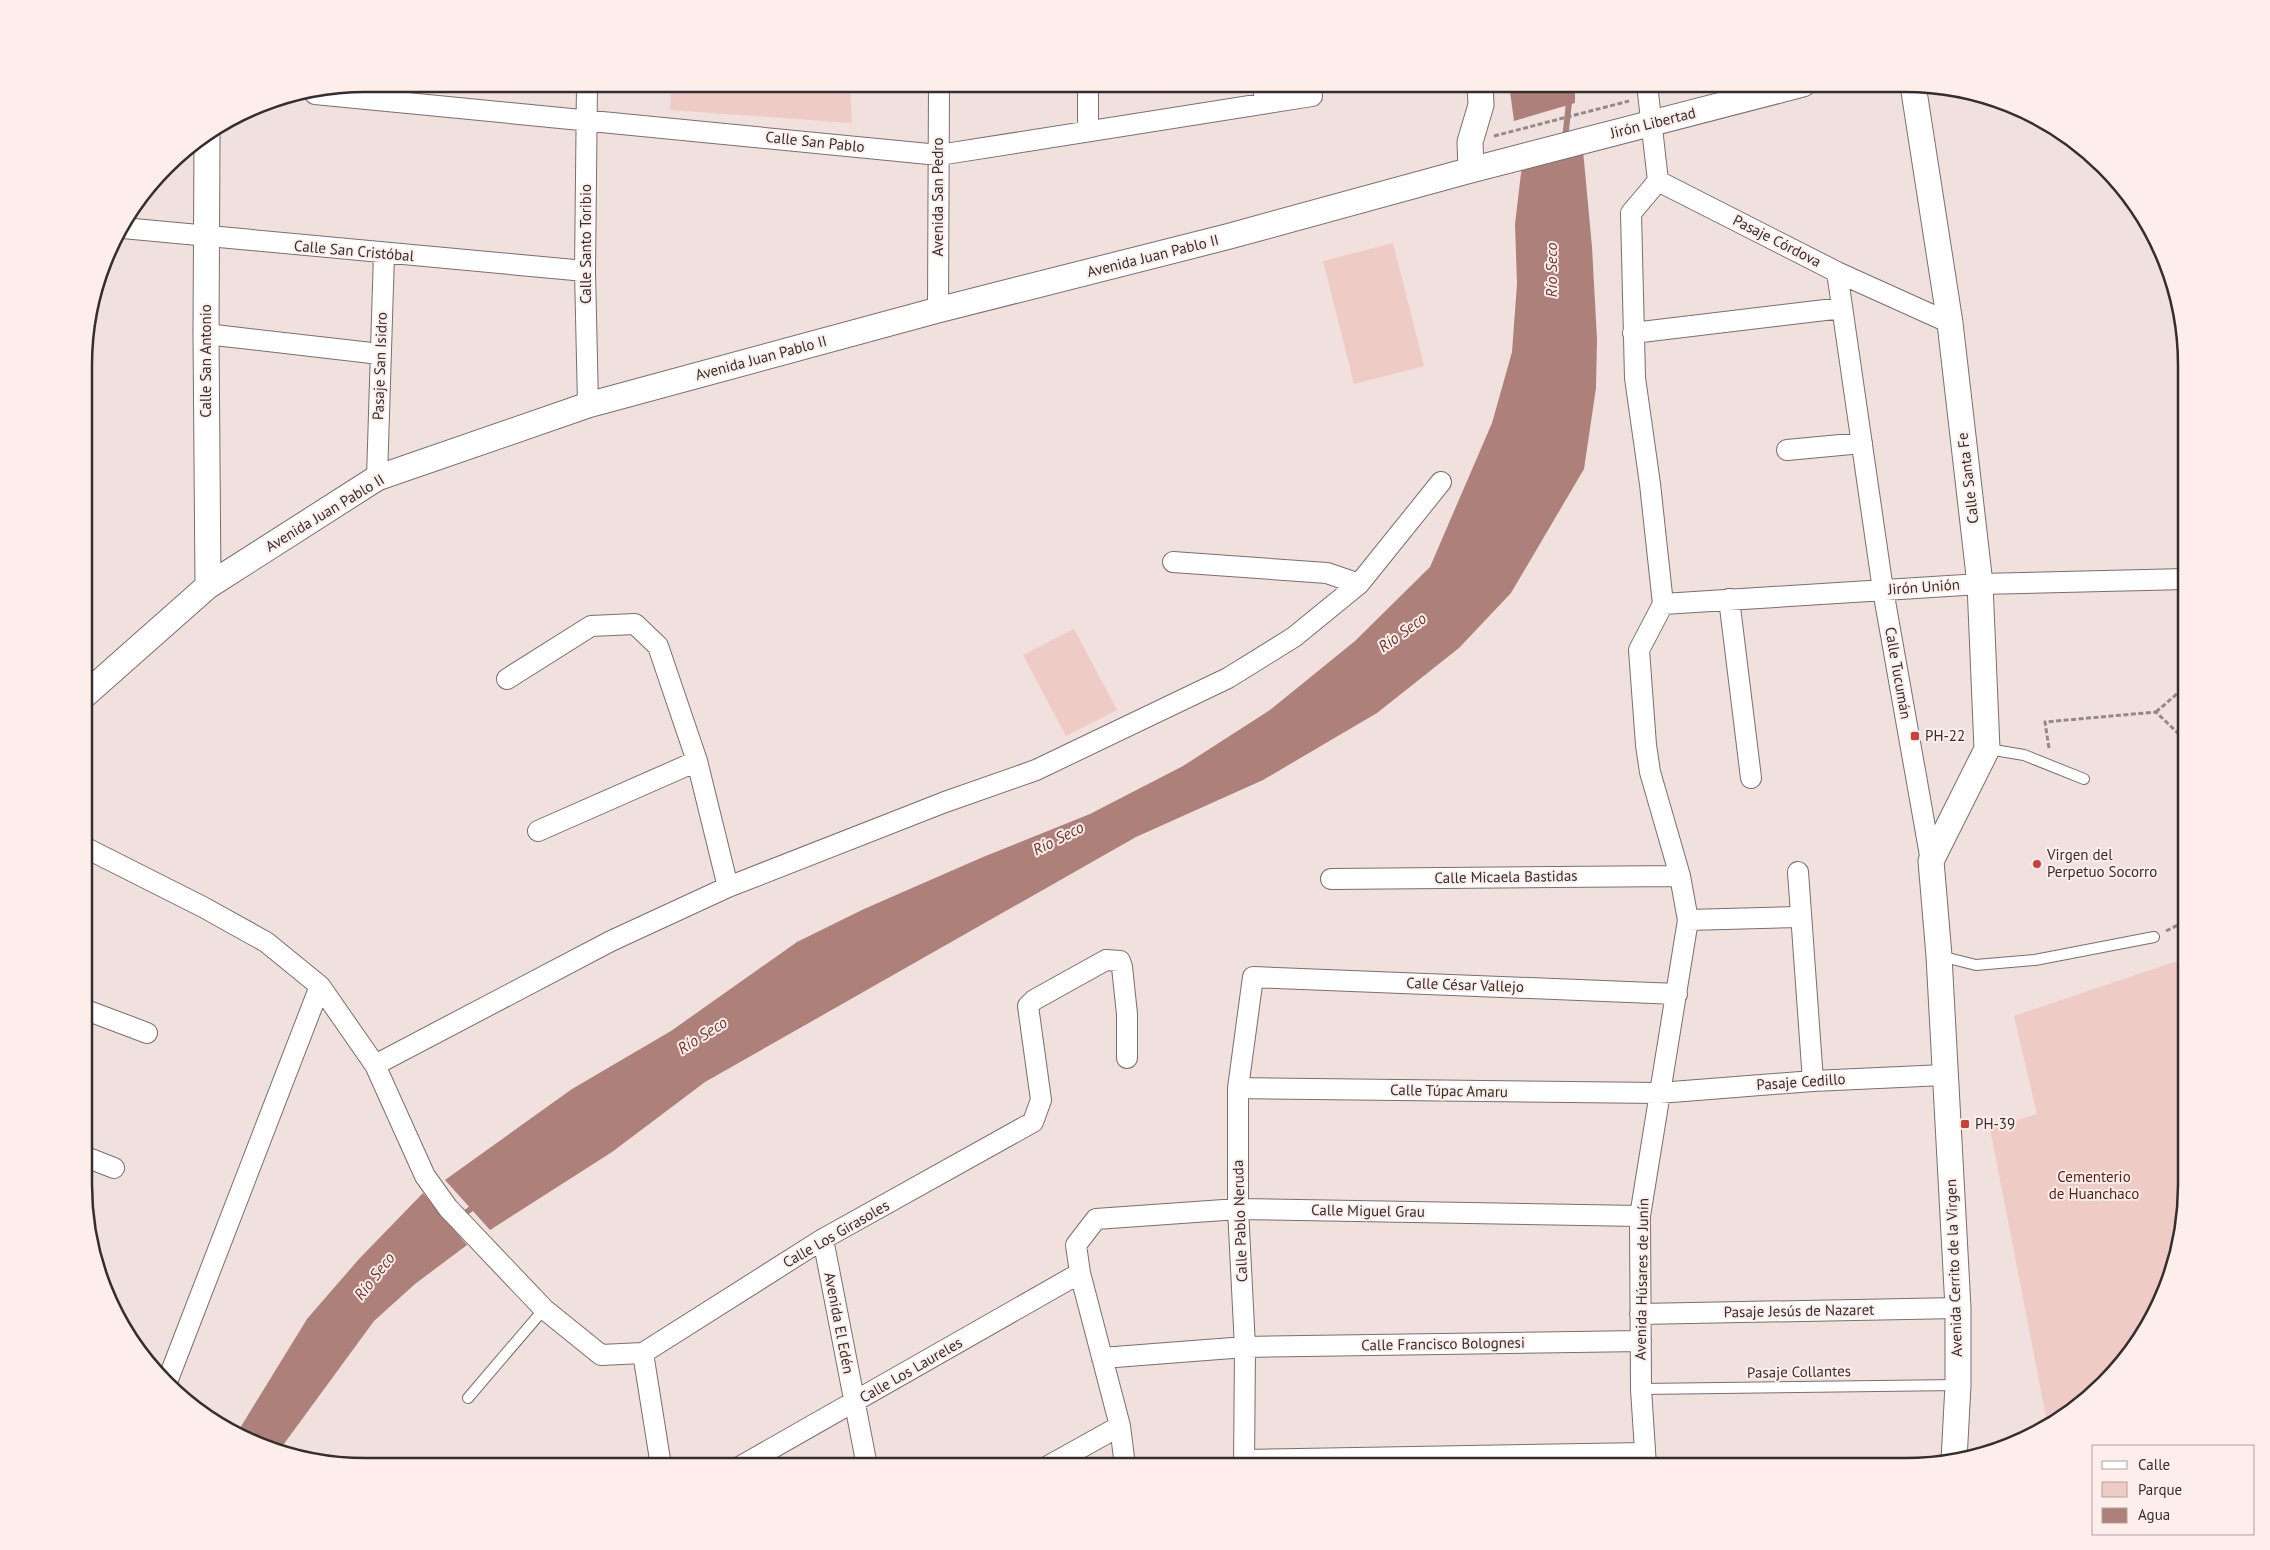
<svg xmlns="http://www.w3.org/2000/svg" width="2270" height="1550" font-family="'PT Sans',sans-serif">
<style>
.green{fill:#efcbc5}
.water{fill:#ad8079}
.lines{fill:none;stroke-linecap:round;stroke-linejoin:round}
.stream{stroke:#ad8079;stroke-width:6}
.service-casing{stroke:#7b6e6c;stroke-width:12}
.minor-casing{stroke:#7b6e6c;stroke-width:22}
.tertiary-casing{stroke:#7b6e6c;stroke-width:27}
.path{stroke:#948987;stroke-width:3;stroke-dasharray:5 2.5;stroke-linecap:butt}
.service{stroke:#fff;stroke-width:10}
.minor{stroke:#fff;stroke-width:20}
.tertiary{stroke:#fff;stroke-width:25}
.poi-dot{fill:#cc3f34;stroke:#fdeeeb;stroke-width:2}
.labels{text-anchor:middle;stroke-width:4;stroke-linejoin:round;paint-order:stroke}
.street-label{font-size:15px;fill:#342e2d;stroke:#fdeeeb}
.poi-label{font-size:15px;fill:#342e2d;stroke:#fdeeeb;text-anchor:start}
.park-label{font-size:15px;fill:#561d17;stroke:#fdeeeb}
.water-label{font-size:16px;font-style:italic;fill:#72352e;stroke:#fdeeeb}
.rim{fill:none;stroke:#342e2d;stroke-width:2.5}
</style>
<rect width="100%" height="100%" fill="#f0e0de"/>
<path class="green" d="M671,84H850L852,123L670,110Z
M1393,243L1424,366L1354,384L1323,261Z
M1074,629L1117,710L1066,736L1023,655Z
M2186,958V1203L2171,1275L2139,1341L2090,1396L2048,1427L1990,1128L2037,1114L2014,1016Z"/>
<path class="water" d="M1509,84H1575V103L1514,121Z
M1583,150L1592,247L1597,339L1596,388L1584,469L1511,593L1459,648L1377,713L1263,780L1136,837L705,1082L612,1152L490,1230L445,1180L572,1089L671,1031L797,942L864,909L983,857L1090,814L1183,766L1270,710L1355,641L1430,567L1492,423L1512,352L1517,284L1515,224L1522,165Z
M423,1193L467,1245L415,1284L374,1321L278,1452L237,1433L307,1319L359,1259Z"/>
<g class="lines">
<path class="stream" d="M1565,139L1571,84
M459,1218L477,1204"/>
<g class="service-casing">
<path id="service" d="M1988,749L2024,755L2084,779
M1940,956L1976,965L2035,960L2154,937
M1641,1389L1957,1385
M468,1398L544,1309"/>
</g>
<g class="minor-casing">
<path id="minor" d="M587,84L585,271L588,405
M1088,84V131
M1263,84L1265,103
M1647,84L1658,181L1837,272L1950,323
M315,94L939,155L1312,96
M123,228L585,271
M1837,272L1883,590L1931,861
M938,310L939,84
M1633,333L1842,308
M206,334L380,354
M1787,450L1862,443
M377,478L384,254
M1173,562L1327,573L1359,584
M1729,599L1751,778
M1663,604L1980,584L2186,579
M507,679L591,626L635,624L658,646L697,761L728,887
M538,831L697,761
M86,848L203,907L266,942L320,986L375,1065L425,1176L448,1208L544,1309L601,1355L643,1353L823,1239L1033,1122L1041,1100L1028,1006L1034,1000L1106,960L1120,961L1122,967L1127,1014V1058
M1798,872L1813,1081
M1331,879L1680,876
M1688,920L1800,917
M86,1010L147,1033
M375,1065L611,941L728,887L945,802L1036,770L1228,678L1294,637L1359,584L1441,482
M1238,1088L1659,1093L1813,1081L1944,1075
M86,1157L114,1168
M823,1239L867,1466
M1640,1314L1958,1308
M643,1353L661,1466
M1102,1358L1245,1347L1641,1341
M167,1382L320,986
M1244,1460L1645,1453
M741,1466L1080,1273
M1048,1466L1120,1426
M1125,1466L1120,1426L1080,1273L1076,1245L1096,1219L1238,1209L1640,1216
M1244,1466L1245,1347L1238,1209V1088L1253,977L1677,994
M1646,1466L1641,1389L1640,1216L1688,920L1680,876L1650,772L1646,745L1639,650L1663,604L1650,484L1635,378L1631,213L1658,181"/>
</g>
<g class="tertiary-casing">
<path id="tertiary" d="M1913,85L1950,323L1980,584L1987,749L1931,861L1939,956L1958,1308V1385L1954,1460
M207,137L206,334L208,586
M1471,170L1470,142L1481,105L1480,84
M86,694L208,586L377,478L588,405L938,310L1230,236L1471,170L1803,84"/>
</g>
<path class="path" d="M1494,136L1629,101
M2156,712L2186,686
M2049,748L2045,722L2156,712L2186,741
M2166,931L2186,921"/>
<use href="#service" class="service"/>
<use href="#minor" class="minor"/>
<use href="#tertiary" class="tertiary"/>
</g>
<g class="poi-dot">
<rect x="1910" y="731" width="10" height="10" rx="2.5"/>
<circle cx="2037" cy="864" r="5"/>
<rect x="1960" y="1119" width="10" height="10" rx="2.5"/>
</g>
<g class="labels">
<g class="street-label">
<text transform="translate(1653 123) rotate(-14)" y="5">Jirón Libertad</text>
<text transform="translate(815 142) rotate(6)" y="5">Calle San Pablo</text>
<text transform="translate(938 197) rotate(-90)" y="5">Avenida San Pedro</text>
<text transform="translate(1777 241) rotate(27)" y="5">Pasaje Córdova</text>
<text transform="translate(586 244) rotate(-90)" y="5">Calle Santo Toribio</text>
<text transform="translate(354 251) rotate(5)" y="5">Calle San Cristóbal</text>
<text transform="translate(1153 256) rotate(-14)" y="5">Avenida Juan Pablo II</text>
<text transform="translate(761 358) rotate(-15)" y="5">Avenida Juan Pablo II</text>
<text transform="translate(206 361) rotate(-90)" y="5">Calle San Antonio</text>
<text transform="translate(380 366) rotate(-88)" y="5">Pasaje San Isidro</text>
<text transform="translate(1968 478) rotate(-97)" y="5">Calle Santa Fe</text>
<text transform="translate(325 513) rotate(-31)" y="5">Avenida Juan Pablo II</text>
<text transform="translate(1924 587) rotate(-4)" y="5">Jirón Unión</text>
<text transform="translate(1898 673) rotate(80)" y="5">Calle Tucumán</text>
<text transform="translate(1506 877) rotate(-1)" y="5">Calle Micaela Bastidas</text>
<text transform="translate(1465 985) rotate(2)" y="5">Calle César Vallejo</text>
<text transform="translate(1801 1082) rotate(-4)" y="5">Pasaje Cedillo</text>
<text transform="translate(1449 1091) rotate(1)" y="5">Calle Túpac Amaru</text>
<text transform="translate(1368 1211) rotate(1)" y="5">Calle Miguel Grau</text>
<text transform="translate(1240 1221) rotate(-92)" y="5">Calle Pablo Neruda</text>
<text transform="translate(836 1234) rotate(-30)" y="5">Calle Los Girasoles</text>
<text transform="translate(1954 1268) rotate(-92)" y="5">Avenida Cerrito de la Virgen</text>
<text transform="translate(1642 1279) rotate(-89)" y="5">Avenida Húsares de Junín</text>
<text transform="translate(1799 1311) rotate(-1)" y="5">Pasaje Jesús de Nazaret</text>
<text transform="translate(839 1323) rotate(79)" y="5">Avenida El Edén</text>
<text transform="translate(1443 1344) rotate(-1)" y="5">Calle Francisco Bolognesi</text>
<text transform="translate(911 1370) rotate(-30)" y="5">Calle Los Laureles</text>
<text transform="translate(1799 1372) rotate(-1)" y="5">Pasaje Collantes</text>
</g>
<g class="poi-label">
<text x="1925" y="741">PH-22</text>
<text x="2047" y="860">Virgen del<tspan x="2047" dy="17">Perpetuo Socorro</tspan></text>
<text x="1975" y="1129">PH-39</text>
</g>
<g class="park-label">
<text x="2094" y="1182">Cementerio<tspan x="2094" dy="17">de Huanchaco</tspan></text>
</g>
<g class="water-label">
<text transform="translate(1551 270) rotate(-90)" y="6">Río Seco</text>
<text transform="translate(1402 632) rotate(-36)" y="6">Río Seco</text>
<text transform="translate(1058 838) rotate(-27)" y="6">Río Seco</text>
<text transform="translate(702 1035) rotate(-32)" y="6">Río Seco</text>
<text transform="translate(374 1276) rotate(-52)" y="6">Río Seco</text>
</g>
</g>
<path d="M0 0H2270V1550H0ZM365 92H1905A273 273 0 0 1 2178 365V1185A273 273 0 0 1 1905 1458H365A273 273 0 0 1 92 1185V365A273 273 0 0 1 365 92Z" fill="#fdeeeb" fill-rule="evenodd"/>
<path class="rim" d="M365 92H1905A273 273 0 0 1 2178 365V1185A273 273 0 0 1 1905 1458H365A273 273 0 0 1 92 1185V365A273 273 0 0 1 365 92Z"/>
<rect x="2092" y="1445" width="162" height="90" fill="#fdeeeb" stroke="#ada19f"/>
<rect x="2102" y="1461" width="25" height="8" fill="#ffffff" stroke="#ada19f"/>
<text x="2138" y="1470" font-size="15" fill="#342e2d">Calle</text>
<rect x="2102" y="1482" width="25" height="15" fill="#efcbc5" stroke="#ada19f"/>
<text x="2138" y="1495" font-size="15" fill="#342e2d">Parque</text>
<rect x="2102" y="1508" width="25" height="15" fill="#ad8079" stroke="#ada19f"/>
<text x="2138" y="1520" font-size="15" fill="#342e2d">Agua</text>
</svg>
